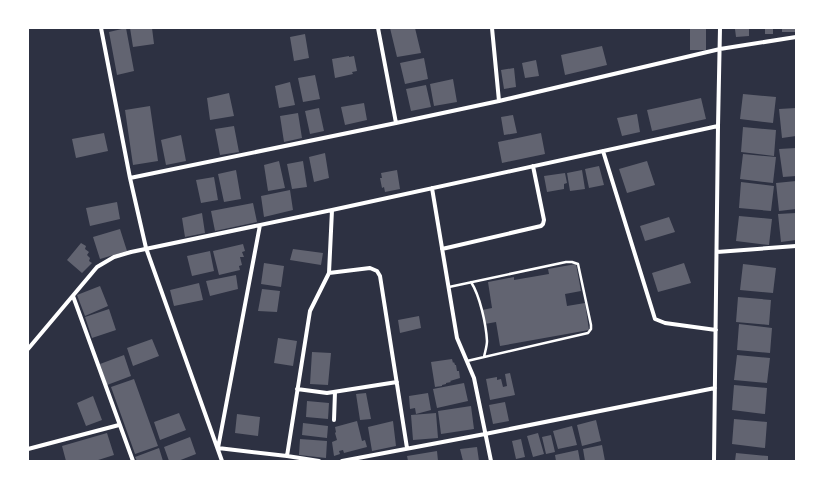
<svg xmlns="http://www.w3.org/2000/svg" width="824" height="489" font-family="'Open Sans',sans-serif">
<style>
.building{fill:#626471}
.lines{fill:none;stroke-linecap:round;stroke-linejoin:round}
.service{stroke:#fff;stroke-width:2.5}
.minor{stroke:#fff;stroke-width:4}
</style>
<rect width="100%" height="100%" fill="#2d3142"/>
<path class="building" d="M126,28L134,71L117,75L109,32Z
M130,28H152L154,44L133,47Z
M390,28H415L421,53L397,57Z
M690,28H706V50H690Z
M749,28V36L736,37L735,29Z
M765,28H773V34H765Z
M782,28H796V32H782Z
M305,34L309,58L294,61L290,37Z
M602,46L607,65L565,75L561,55Z
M349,56V57L354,56L357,71L352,72L353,74L335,78L332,59Z
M424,58L428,79L405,84L400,63Z
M536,60L539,76L525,78L522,63Z
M514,68L516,87L504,89L501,70Z
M315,75L320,99L303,102L298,78Z
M453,79L457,102L434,106L430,84Z
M290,82L295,105L279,108L275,86Z
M426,85L431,107L411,111L406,89Z
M229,93L234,116L210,120L207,98Z
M743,94L776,97L773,123L740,119Z
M701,98L706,119L652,131L647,110Z
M364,103L367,120L345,125L341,107Z
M150,106L158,161L133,165L125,110Z
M319,108L324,131L310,134L305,111Z
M796,108V136L782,138L779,109Z
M298,113L302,138L284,142L280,116Z
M637,114L640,132L622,136L617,118Z
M513,115L517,133L504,135L501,117Z
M234,126L239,152L220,155L215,129Z
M743,127L776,130L774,156L741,152Z
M104,133L108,151L76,158L72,139Z
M541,133L545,154L502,163L498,142Z
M181,135L186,161L166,165L161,140Z
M796,148V176L783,177L779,149Z
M325,153L329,178L314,182L309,157Z
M743,154L776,157L773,183L740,179Z
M279,161L285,188L268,191L264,165Z
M303,161L307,187L292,189L287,164Z
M647,161L655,185L627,193L619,169Z
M599,166L604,185L589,188L585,169Z
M236,170L241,199L224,202L218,174Z
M397,170L400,189L385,192L384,187L382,188L380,178H382L381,173Z
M582,170L585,189L570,191L567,173Z
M565,173L567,183L564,184V189L547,192L544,176Z
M214,177L218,200L201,203L196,180Z
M796,181V209L779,211L776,183Z
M741,182L774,186L771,211L739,208Z
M290,190L293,210L264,217L261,196Z
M117,202L120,219L90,226L86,208Z
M253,203L257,222L215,231L211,211Z
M202,213L205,233L185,237L182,218Z
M796,213V240L781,242L778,214Z
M739,216L772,219L769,245L736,241Z
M669,217L675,232L645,241L640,226Z
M120,229L127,251L100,259L93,237Z
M81,243L86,246L85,249L89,252L87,255L90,258L89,261L92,263L82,273L67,260Z
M243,244L245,251L242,252L244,257H240L242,265L239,266L240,270L219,275L213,251Z
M293,249L323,253L321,265L290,260Z
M210,251L214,271L192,276L187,256Z
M264,263L284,266L281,287L261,284Z
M684,263L691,283L658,292L652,273Z
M576,264L581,291L565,294L567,306L585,303L589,330L500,346L496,322L485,324L482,310L492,308L488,282L514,277V280L549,274L548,269Z
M743,264L776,268L773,293L740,290Z
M236,275L238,289L210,296L206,281Z
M199,283L203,300L174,306L170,290Z
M100,286L108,306L85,316L77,295Z
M262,289L280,291L277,312L258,311Z
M738,297L771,300L769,325L736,322Z
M109,309L116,330L92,338L85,317Z
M419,316L421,328L400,333L398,320Z
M739,324L772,328L770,353L737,350Z
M278,338L297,341L293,366L274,363Z
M152,339L159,356L133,366L127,348Z
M312,352L331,353L328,385L310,384Z
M124,355L131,376L107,385L100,364Z
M737,355L770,358L767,383L734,380Z
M452,359L453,363L454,362L455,365H456L457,371H459L460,378L450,381L451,382L446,383V384L442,385V386L435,387L431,362Z
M510,373L515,395L490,400L486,379L497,377V380L501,379L503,387L507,386L505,374Z
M134,379L158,446L135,454L111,387Z
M464,383L468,401L437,408L433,389Z
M734,385L767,388L765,414L732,410Z
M366,393L371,419L360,420L356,394Z
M428,393L431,410L416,414L415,408L410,409L409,396Z
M93,396L102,420L86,426L77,403Z
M307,401L329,403L328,419L306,417Z
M505,402L509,421L493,424L489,405Z
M471,406L474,429L441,434L438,411Z
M179,413L186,430L160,440L154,422Z
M436,413L438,438L413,440L411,415Z
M237,414L260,417L258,436L235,433Z
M734,419L767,422L765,448L732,444Z
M596,420L601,441L582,446L577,425Z
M357,421L362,441L365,440L367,447L344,453L343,450L339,451L340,454L334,456L332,442L337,440L335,433L336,432L335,427Z
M393,421L396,446L372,451L368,427Z
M303,423L328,426L327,438L302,435Z
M572,426L577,445L558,449L553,431Z
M107,433L114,455L95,461H66L62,446Z
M538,433L544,454L533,457L527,436Z
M551,435L555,452L546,454L542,437Z
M190,437L196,454L178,461H169L164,447Z
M300,439L327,441L326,458L299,455Z
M521,439L525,457L516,459L512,441Z
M602,445L605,461H585L583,449Z
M477,447L479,461H463L460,449Z
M159,448L163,461H137L135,457Z
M578,450L580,461H556L555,455Z
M437,451L438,461H408L407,456Z
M736,453L768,456V461H735Z"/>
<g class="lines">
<path class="service" d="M471,282C480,296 486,324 487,341C487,346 485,352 484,357
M449,287L566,262H572L578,264L591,325V329L588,333L467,361"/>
<path class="minor" d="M101,28L130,178L146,248L222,461
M378,28L396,123L499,101L720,49L796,37
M492,28L499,101
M603,151L655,319L665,323L716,330
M130,178L396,123
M432,188L457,338L474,378L491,461
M260,225L218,448L287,456L319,461
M442,249L541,226L543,224L544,220L533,166
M717,252L796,246
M329,273L370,268L377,271L380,276L407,448
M73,296L133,461
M28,349L97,267L114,257L131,252L332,210L718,126
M297,389L327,393L397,382
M334,420L335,392
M28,449L119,425
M287,456L310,311L329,273L332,210
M342,461L485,434L715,388
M714,461L718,126L720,28"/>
</g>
<rect width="824" height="489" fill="none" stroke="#ffffff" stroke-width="58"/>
</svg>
